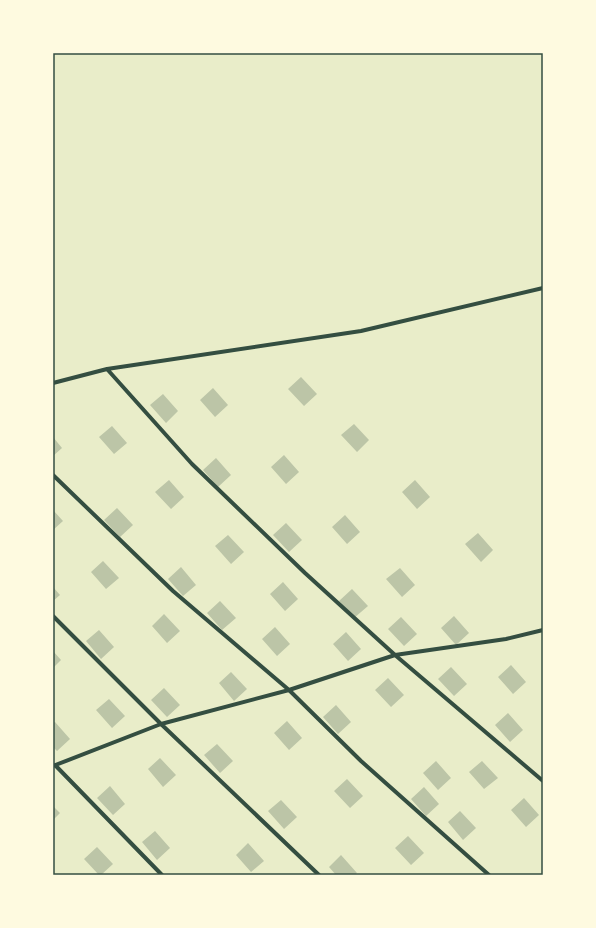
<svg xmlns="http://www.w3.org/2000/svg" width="596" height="928" font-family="Manrope,sans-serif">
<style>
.building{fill:#bcc5a7}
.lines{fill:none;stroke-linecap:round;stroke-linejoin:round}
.minor{stroke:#344e41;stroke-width:4}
.neatline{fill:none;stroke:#344e41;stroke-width:1.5}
</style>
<rect width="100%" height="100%" fill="#e9edc9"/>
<path class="building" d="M301,377L317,394L304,406L288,389Z
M213,388L228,405L215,417L200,400Z
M163,394L178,411L166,423L150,405Z
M354,424L369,440L357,452L341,435Z
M112,426L127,443L114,454L99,437Z
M53,437L62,448L53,456Z
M284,455L299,472L286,484L271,467Z
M216,458L231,475L218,487L203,470Z
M169,480L184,497L171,509L155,492Z
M415,480L430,497L417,509L402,492Z
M117,508L133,525L120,537L104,520Z
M53,510L63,521L53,530Z
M345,515L360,532L347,544L332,527Z
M286,523L302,540L289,552L273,535Z
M478,533L493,550L481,562L465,544Z
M228,535L244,552L231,564L215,546Z
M103,561L119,578L106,589L91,572Z
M181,567L196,585L183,596L168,579Z
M400,568L415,585L402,597L386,579Z
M283,582L298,599L285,611L270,594Z
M53,587L60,595L53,601Z
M352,589L368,606L354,618L339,601Z
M220,601L236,618L222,630L207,613Z
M164,614L180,631L167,643L152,626Z
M454,616L469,633L456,645L441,628Z
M401,617L417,634L404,646L388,629Z
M275,627L290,644L277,656L262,639Z
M99,630L114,647L101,659L86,641Z
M346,632L361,649L348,661L333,644Z
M53,651L61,660L53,668Z
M511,665L526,682L513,694L498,677Z
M451,667L467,684L454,696L438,679Z
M231,672L247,689L234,701L219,683Z
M388,678L404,695L391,707L375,690Z
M164,688L180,705L167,717L151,700Z
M109,699L125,716L112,728L96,710Z
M336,705L351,722L338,734L323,717Z
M508,713L523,730L510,742L495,725Z
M287,721L302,738L289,750L274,733Z
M55,722L70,739L57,751L53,747V723Z
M217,744L233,761L220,773L204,755Z
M160,758L176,775L163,787L148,769Z
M436,761L451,778L438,790L423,773Z
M482,761L498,778L484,789L469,772Z
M347,779L363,796L350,808L334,791Z
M110,786L125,804L113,815L97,798Z
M424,787L439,804L426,816L411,799Z
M524,798L539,815L526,827L511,810Z
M281,800L297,817L284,829L268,811Z
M53,806L60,813L53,820Z
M460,811L476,828L463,840L448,822Z
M155,831L170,848L157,860L142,842Z
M408,836L424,853L411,865L395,848Z
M248,843L264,861L251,872L236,855Z
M97,847L113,864L101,875H99L84,859Z
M341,855L357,873L354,875H336L329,867Z"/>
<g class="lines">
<path class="minor" d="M107,369L192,464L305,573L395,655L543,781
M53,383L107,369L361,331L543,288
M53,475L173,591L289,690L361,761L489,875
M53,616L161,724L319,875
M55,765L162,875
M53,766L161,724L289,690L395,655L506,639L543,630"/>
</g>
<rect width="596" height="928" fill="none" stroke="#fefae0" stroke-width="108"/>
<rect x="54" y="54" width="488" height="820" class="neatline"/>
</svg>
